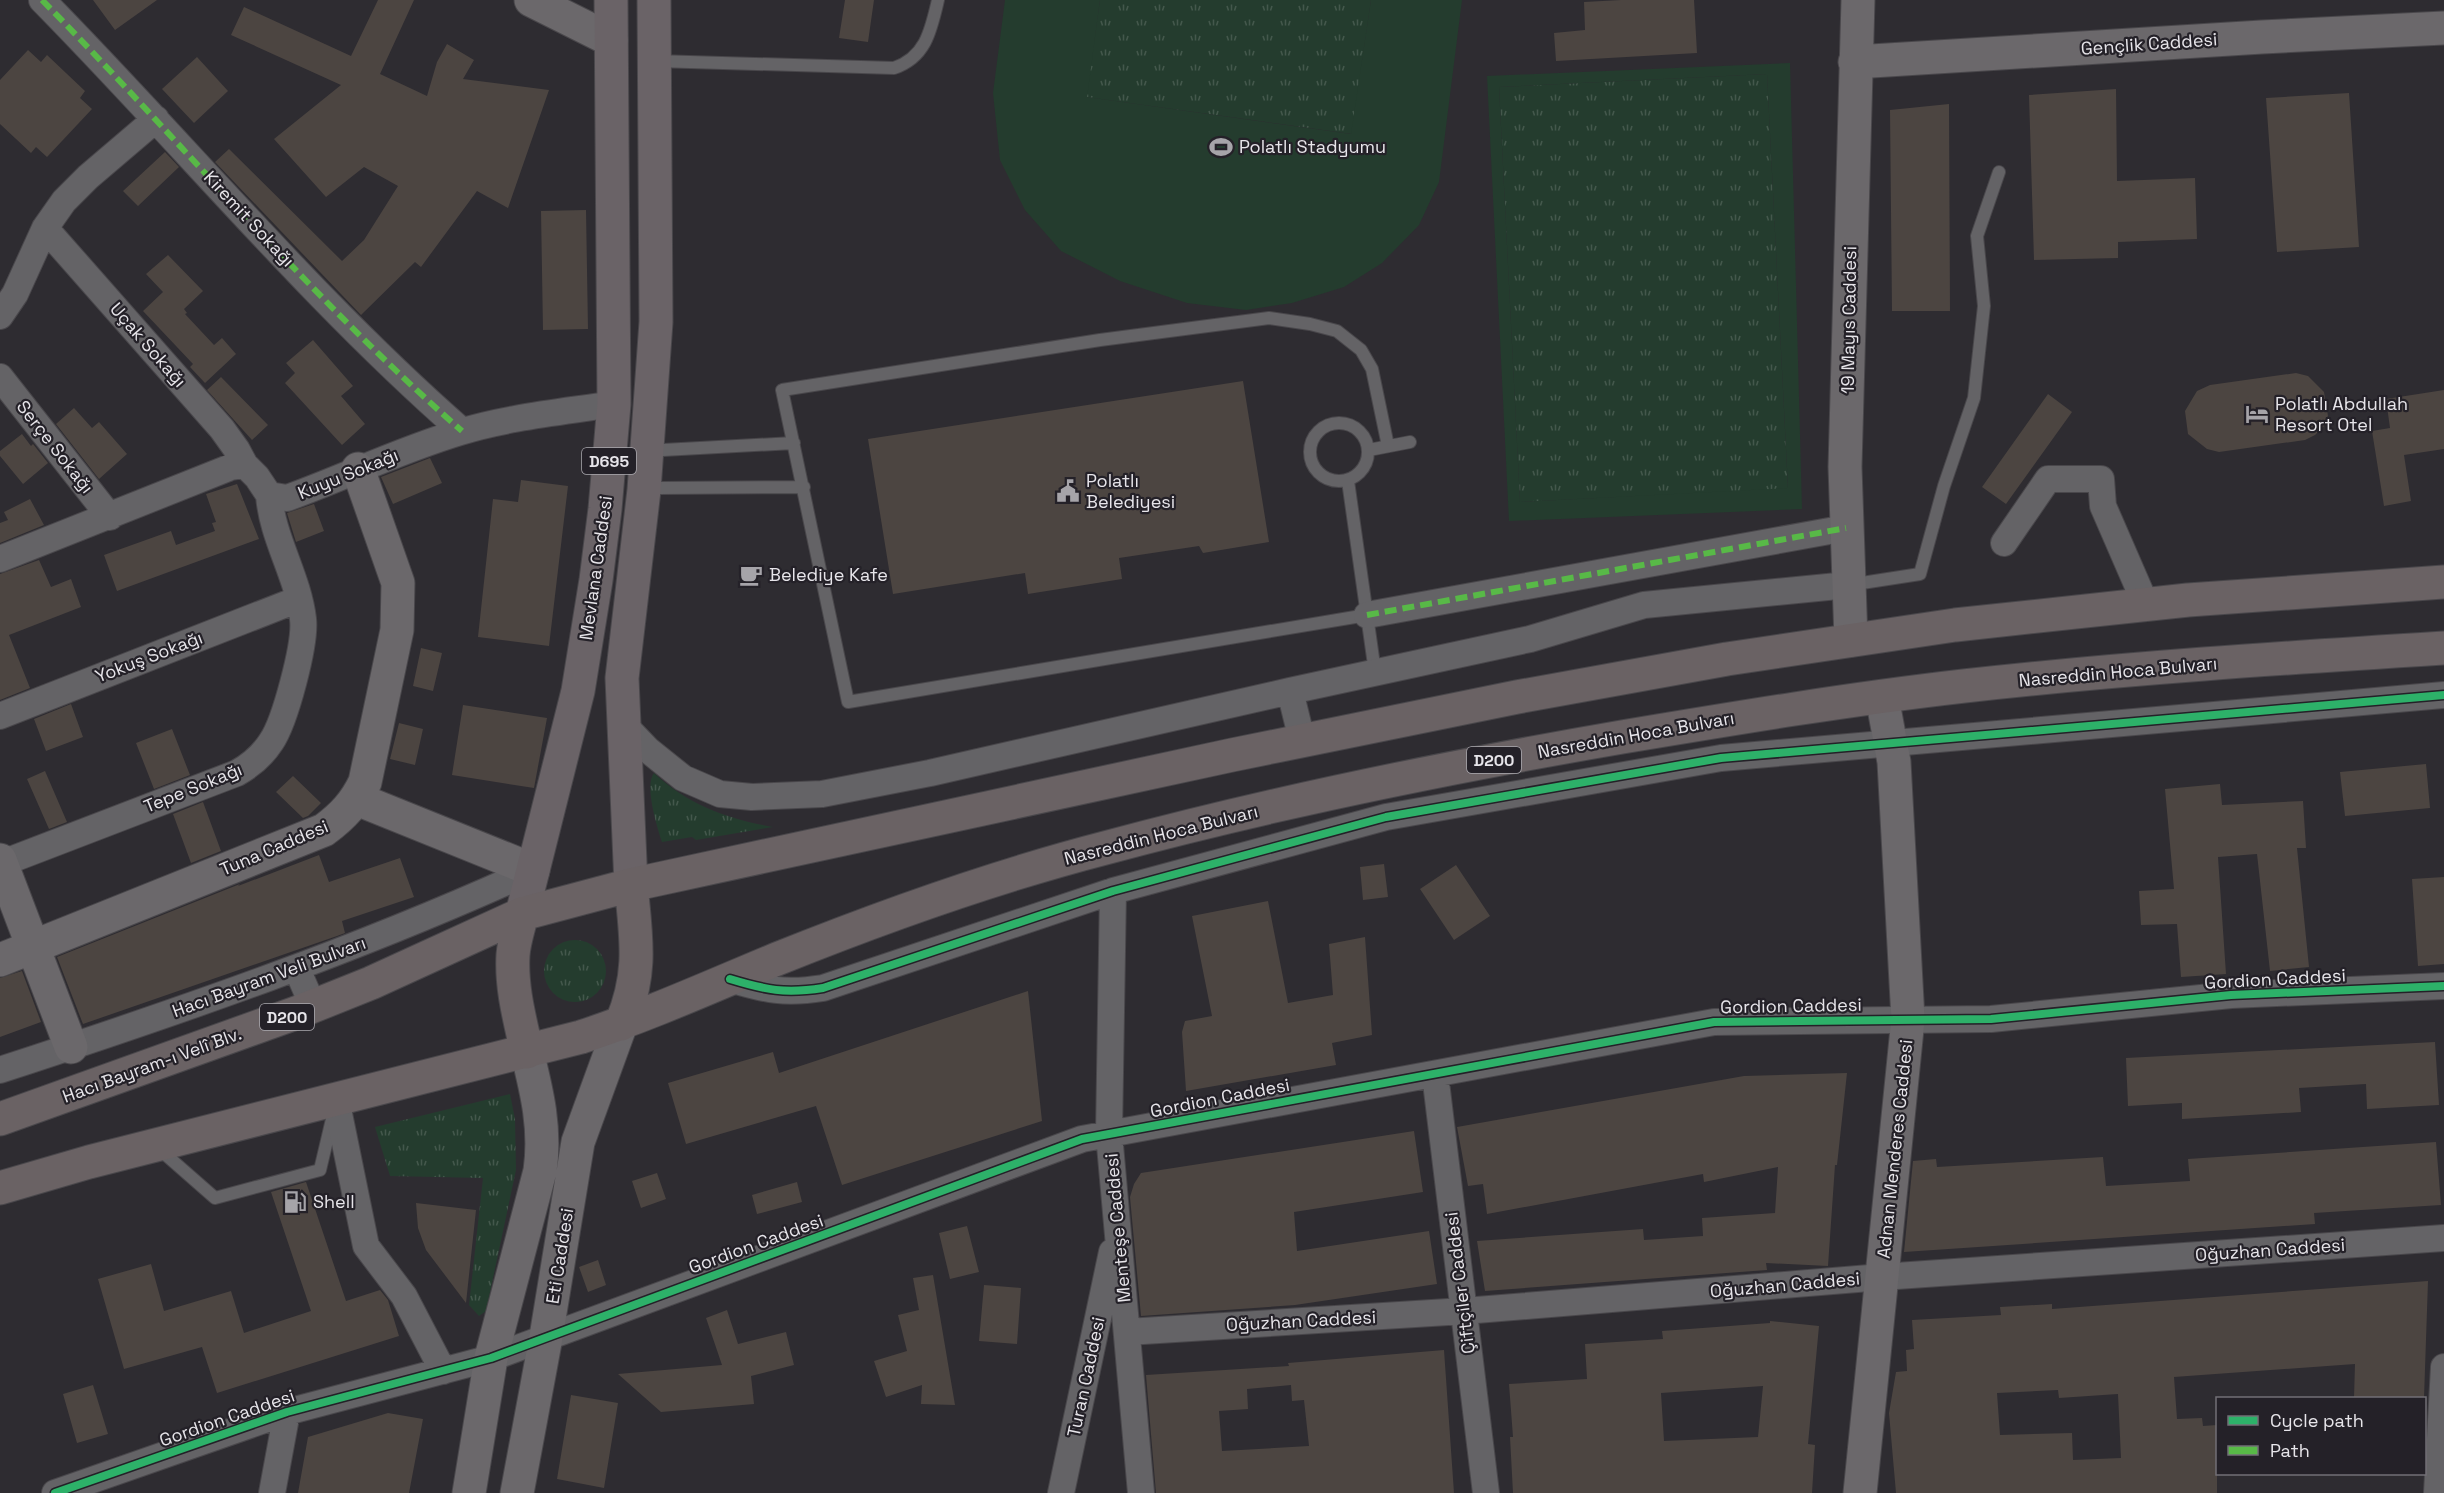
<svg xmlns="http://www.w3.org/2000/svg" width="2444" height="1493" font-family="'Space Grotesk',sans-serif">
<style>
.grass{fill:url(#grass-tufts)}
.pitch{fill:#243c2e;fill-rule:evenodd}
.building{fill:#4c4541;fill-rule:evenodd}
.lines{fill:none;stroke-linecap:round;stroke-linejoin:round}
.lane-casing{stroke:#49474b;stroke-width:14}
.street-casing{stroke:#49474b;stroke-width:28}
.secondary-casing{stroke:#49474b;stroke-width:35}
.primary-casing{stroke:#49474b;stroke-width:35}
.highway-casing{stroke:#49474b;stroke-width:35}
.lane{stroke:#646366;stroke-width:12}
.street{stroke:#646366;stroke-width:26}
.secondary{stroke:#6b686b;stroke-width:33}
.primary{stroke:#6a6367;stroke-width:33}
.highway{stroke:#6a6264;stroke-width:33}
.quiet{stroke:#58b947;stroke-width:6;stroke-dasharray:12 6;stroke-linecap:butt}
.cycleway-casing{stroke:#242128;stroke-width:11}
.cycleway{stroke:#2db169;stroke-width:8}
.labels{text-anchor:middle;stroke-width:4.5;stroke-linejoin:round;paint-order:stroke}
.shield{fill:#242128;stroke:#acaab0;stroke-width:1.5}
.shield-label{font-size:16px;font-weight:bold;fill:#e7e5ea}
.street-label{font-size:18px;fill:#e7e5ea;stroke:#242128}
.poi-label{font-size:18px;fill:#e7e5ea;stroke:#242128;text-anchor:start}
</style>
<defs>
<pattern id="grass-tufts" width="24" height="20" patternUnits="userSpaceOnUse" patternTransform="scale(1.5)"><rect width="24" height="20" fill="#243c2e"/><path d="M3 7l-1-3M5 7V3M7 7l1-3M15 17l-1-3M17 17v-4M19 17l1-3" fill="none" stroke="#44584c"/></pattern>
</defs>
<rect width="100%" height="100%" fill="#2e2c31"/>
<path class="grass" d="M1100,0H1371L1352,134L1086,97Z
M1767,74L1788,489L1520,502L1499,87Z
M654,773C688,805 728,819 773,827L696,840L692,837L662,842C657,827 644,785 654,773Z
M544 971a31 31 0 1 1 62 0a31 31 0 1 1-62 0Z
M510,1094L515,1119L516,1170L486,1311L479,1316L469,1305L483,1178L390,1176L375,1127Z"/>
<path class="pitch" d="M1005,0H1100L1087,97L1351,134L1371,0H1462L1439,182L1419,225L1382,263L1344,287L1292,303L1246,310L1187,303L1120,281L1061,251L1025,210L1000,160L993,93Z
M1790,63L1802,509L1509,521L1487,76ZM1767,74L1788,488L1520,502L1499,87Z"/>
<path class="building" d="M93,0H157L115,30Z
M378,0H414L380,74L427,96L437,62L447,44L474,60L463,79L549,90L508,208L477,191L421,267L415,262L361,315L215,162L229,149L342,261L364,240L398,186L364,167L326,197L274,139L341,85L231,35L244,7L351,56Z
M845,0H874L868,42L839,38Z
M1621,0H1694L1697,53L1556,61L1554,33L1585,30L1584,2Z
M28,50L41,62L47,55L85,91L80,98L92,109L47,157L36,147L31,153L0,124V80Z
M197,57L228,91L194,123L162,89Z
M2116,89L2117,181L2195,178L2197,239L2118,242V258L2034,260L2029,95Z
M2349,93L2359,247L2277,252L2266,98Z
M1949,104L1950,311H1892L1890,110Z
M165,152L179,167L138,206L123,191Z
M586,210L588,329L543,330L541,211Z
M168,255L203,291L184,309L187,313L185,314L214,345L222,338L236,354L205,383L190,367L193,364L143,311L163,292L146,274Z
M313,340L353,386L341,396L365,424L342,445L285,383L295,373L286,363Z
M2296,373L2308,376L2324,392L2328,416L2324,426L2315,435L2305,440L2219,452L2207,449L2188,434L2185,411L2197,391L2210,385Z
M221,377L268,425L252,440L207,390Z
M1243,381L1269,542L1203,553L1199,546L1119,558L1122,579L1028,594L1025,573L893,594L868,439Z
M2444,390V449L2404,455L2411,501L2384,506L2372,431L2390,428L2386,399Z
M2048,394L2072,412L2006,504L1982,487Z
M74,408L92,428L99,422L127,454L99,479L56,424Z
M22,434L31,446L33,444L48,463L23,484L0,456V451Z
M430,458L442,483L393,504L381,477Z
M521,480L568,486L549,646L478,637L493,499L518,502Z
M237,484L259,539L117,591L104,555L171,531L176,545L215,531L212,523L216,522L206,494Z
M30,499L44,525L0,543V523L8,520L4,512Z
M314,504L324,531L296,542L287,513Z
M39,560L51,587L71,579L81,607L9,635L30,688L0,700V574Z
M421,648L442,653L433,691L413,686Z
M71,704L83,737L46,751L34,719Z
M463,705L547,718L534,788L452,775Z
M399,723L423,729L415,765L390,759Z
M172,729L190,775L154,789L136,743Z
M2426,764L2430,808L2345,816L2340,772Z
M45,771L67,822L49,829L27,779Z
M293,776L321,803L308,816L303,818L276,792Z
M2220,784L2222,805L2303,801L2306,848H2297L2309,967L2270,971L2257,854L2218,857L2226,974L2181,977L2177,924L2141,925L2139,891L2174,889L2165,789Z
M203,802L221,851L191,863L173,814Z
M319,855L329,882L400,858L414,897L342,921L345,933L337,936L83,1024L57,957L240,884L238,886Z
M1384,864L1388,897L1363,900L1360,867Z
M1456,865L1490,916L1454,940L1420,889Z
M2444,877V964L2418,966L2412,879Z
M1268,901L1288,1003L1333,995L1329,944L1365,937L1372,1035L1332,1043L1336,1065L1186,1091L1182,1032L1185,1021L1212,1016L1192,916Z
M22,971L41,1022L0,1037V978Z
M1028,991L1042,1121L842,1185L816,1106L686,1144L668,1083L773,1052L779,1073Z
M2435,1042L2439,1105L2367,1109L2366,1084L2299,1088L2301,1112L2182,1119V1103L2128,1106L2126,1058Z
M1847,1073L1837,1165H1835L1828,1266L1766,1263L1767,1270L1485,1291L1477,1241L1643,1229L1644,1240L1703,1236L1702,1218L1775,1213L1778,1167L1704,1182L1703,1174L1487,1214L1483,1184L1468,1186L1457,1127L1744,1076Z
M1414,1131L1423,1192L1294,1212L1297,1251L1429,1231L1437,1284L1295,1305L1141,1316L1130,1197L1134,1184L1141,1173Z
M2436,1142L2441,1205L2314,1213L2315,1224L1904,1252L1913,1161L1936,1159L1937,1167L2103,1157L2106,1186L2190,1181L2188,1159Z
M657,1173L666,1199L641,1208L632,1181Z
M306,1182L346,1301L380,1290L388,1300L399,1336L217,1393L202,1347L124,1369L98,1279L151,1264L164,1311L231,1291L244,1333L311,1311L271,1192Z
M797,1182L802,1202L757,1214L752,1195Z
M416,1203L476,1210L466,1303L426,1250L418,1228Z
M967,1226L979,1272L950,1279L939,1233Z
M598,1260L606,1285L588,1292L579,1267Z
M933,1275L955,1405L921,1404L922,1385L886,1397L874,1361L907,1351L898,1315L919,1310L913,1278Z
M2428,1281L2424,1398H2354L2355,1364L2174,1377L2177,1419L2202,1418L2203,1426L2217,1425V1493H1896L1889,1413L1896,1372L1907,1371L1906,1350L1914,1349L1912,1320L2001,1315L2000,1307L2052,1304V1309ZM2058,1390L2059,1398L2118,1394L2121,1458L2073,1460L2072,1433L2000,1435L1997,1393Z
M984,1285L1021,1288L1017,1344L979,1341Z
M727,1310L738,1344L786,1332L794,1365L751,1376L754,1404L661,1412L618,1374L722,1365L706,1318Z
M1770,1321L1819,1326L1808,1444L1815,1445L1812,1493H1513L1510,1437H1513L1509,1384L1587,1379L1585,1344L1663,1339L1662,1331L1770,1323ZM1763,1386L1758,1437L1664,1441L1661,1393Z
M1444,1350L1454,1493H1156L1146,1375L1289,1366L1288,1363ZM1291,1385L1292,1401L1304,1400L1309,1446L1222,1451L1219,1411L1248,1409L1247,1389Z
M93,1385L108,1434L77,1443L63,1394Z
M571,1395L618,1403L604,1488L557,1479Z
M388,1413L423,1419L409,1493H298L308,1437Z"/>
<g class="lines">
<g class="lane-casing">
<path id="lane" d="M656,61L894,68C926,57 931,30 938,0
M1310 452a29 29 0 1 1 58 0a29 29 0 1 1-58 0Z
M648,448L663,450L794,443
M1369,450L1410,442
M1348,481L1375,672
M646,490L658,488L804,487
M1849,585L1920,574L1944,486L1974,398L1984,306L1977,236L1999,172
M1367,615L848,702L782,390L1100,340L1269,318L1310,324L1337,331L1361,350L1372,369L1388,446
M158,1148L215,1198L320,1170L333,1115"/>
</g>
<g class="street-casing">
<path id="street" d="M42,0C183,143 311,299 462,431
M45,228L222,429L237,450L245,465
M0,316L15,294L45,228L64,201L88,177L156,119
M0,377L110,517
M2004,543L2048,479H2101L2103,506L2146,605
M0,559L231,467L245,465L257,477L269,495L287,498C345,477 400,450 460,432C509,417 563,412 614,404
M1367,615L1846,528
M1290,691L1302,740
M0,716L299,599
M624,725L648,750L683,778L720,794L752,797L822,794L930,773L1290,691L1530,639L1644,605L1848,585
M0,864L237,773C251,765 262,756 271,742C285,722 306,643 303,619C298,576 272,538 269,495
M1113,891L1109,1134L1141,1493
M297,969L313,1006
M730,979C766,990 785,994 823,988L1113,891L1386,817L1721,758L2444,695
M0,1070C181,1011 360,949 533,870
M1435,1074L1486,1493
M336,1099L366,1246L404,1296L443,1371
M1127,1332L1464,1311L1882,1277L2444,1238
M55,1493L287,1412L491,1358L1082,1139L1714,1022L1991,1019L2231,995L2444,986
M272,1493L287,1412
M1061,1493L1112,1252
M2437,1493L2444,1367"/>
</g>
<g class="secondary-casing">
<path id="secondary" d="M531,0L611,40
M1855,62L2262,37L2444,28
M1851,640L1845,467L1858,0
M357,799L533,870
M0,860L71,1047
M0,960L324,830C343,816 355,803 365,782L397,630L398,583L358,469
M469,1493L491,1358L540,1171C546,1129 537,1092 527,1052
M517,1493L546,1337L578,1142L621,1024
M1860,1493L1908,1019L1894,762L1882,697"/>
</g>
<g class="primary-casing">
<path id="primary" d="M631,885L622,678L644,490L656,322L654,0
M522,914L578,691L596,580L605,509L614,404L611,0"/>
</g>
<g class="highway-casing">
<path id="highway" d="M522,914C519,927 514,941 513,955C511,988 520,1020 527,1052
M621,1024C643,973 636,937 631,885
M0,1119L296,1013L371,983L522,914L631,885L1232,755L1517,697L1727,659L1955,625L2188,600L2444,582
M0,1188L89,1162L581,1037C648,1015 712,986 777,959C884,916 993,877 1105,848C1275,802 1448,767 1622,737C1736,718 1850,699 1964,686C2124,668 2284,658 2444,648"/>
</g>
<use href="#lane" class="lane"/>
<use href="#street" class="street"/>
<use href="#secondary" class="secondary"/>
<use href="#primary" class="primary"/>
<use href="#highway" class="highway"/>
<path class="quiet" d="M42,0C183,143 311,299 462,431
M1367,615L1846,528"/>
<g class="cycleway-casing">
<path id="cycleway" d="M730,979C766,990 785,994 823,988L1113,891L1386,817L1721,758L2444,695
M55,1493L287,1412L491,1358L1082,1139L1714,1022L1991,1019L2231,995L2444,986"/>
</g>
<use href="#cycleway" class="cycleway"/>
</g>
<defs>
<g id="stadium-bare" transform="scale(1.8)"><path d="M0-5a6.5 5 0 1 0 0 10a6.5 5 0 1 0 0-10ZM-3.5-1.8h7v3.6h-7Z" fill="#a6a4a9" stroke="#242128" stroke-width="2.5" paint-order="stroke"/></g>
<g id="hotel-bare" transform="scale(1.8)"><path d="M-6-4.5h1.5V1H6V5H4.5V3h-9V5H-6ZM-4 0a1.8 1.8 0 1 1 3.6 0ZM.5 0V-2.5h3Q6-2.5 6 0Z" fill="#a6a4a9" stroke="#242128" stroke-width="2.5" paint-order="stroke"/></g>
<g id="civic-bare" transform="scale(1.8)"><path d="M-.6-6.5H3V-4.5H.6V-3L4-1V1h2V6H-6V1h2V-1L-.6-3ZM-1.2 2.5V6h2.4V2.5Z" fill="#a6a4a9" stroke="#242128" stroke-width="2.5" paint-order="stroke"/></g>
<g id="cafe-bare" transform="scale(1.8)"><path d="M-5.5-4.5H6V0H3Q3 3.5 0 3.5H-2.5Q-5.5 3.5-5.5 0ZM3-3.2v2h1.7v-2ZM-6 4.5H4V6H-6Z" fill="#a6a4a9" stroke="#242128" stroke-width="2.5" paint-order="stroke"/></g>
<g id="fuel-bare" transform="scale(1.8)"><path d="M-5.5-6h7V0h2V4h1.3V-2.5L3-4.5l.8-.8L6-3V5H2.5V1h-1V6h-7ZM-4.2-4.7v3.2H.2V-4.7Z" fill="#a6a4a9" stroke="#242128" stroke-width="2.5" paint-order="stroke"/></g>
</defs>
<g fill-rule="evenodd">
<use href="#stadium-bare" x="1221" y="147"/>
<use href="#hotel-bare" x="2257" y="414"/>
<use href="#civic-bare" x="1068" y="491"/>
<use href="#cafe-bare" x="751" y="575"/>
<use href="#fuel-bare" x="295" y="1202"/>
</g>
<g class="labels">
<g class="shield">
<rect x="582" y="448" width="54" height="26" rx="4.5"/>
<rect x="1467" y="747" width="54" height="26" rx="4.5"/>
<rect x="260" y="1004" width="54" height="26" rx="4.5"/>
</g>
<g class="shield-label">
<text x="609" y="467">D695</text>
<text x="1494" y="766">D200</text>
<text x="287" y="1023">D200</text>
</g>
<g class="street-label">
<text transform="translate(2149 44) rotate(-4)" y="6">Gençlik Caddesi</text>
<text transform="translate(249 219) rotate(47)" y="6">Kiremit Sokağı</text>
<text transform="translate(1849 320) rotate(-89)" y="6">19 Mayıs Caddesi</text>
<text transform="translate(148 345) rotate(49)" y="6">Uçak Sokağı</text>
<text transform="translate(55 447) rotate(52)" y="6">Serçe Sokağı</text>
<text transform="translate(348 474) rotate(-22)" y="6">Kuyu Sokağı</text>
<text transform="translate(596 568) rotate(-82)" y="6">Mevlana Caddesi</text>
<text transform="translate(149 657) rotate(-21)" y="6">Yokuş Sokağı</text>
<text transform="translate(2118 672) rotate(-5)" y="6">Nasreddin Hoca Bulvarı</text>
<text transform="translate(1636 735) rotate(-10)" y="6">Nasreddin Hoca Bulvarı</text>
<text transform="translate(193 788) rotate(-22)" y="6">Tepe Sokağı</text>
<text transform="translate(1161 835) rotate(-14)" y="6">Nasreddin Hoca Bulvarı</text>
<text transform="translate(274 848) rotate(-23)" y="6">Tuna Caddesi</text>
<text transform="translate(269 977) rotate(-20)" y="6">Hacı Bayram Veli Bulvarı</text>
<text transform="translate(2275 979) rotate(-3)" y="6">Gordion Caddesi</text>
<text transform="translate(1791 1006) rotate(-1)" y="6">Gordion Caddesi</text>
<text transform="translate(152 1065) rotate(-20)" y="6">Hacı Bayram-ı Velî Blv.</text>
<text transform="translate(1220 1098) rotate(-11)" y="6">Gordion Caddesi</text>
<text transform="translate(1895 1149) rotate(-84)" y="6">Adnan Menderes Caddesi</text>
<text transform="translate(1118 1228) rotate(-95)" y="6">Menteşe Caddesi</text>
<text transform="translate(756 1244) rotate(-20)" y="6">Gordion Caddesi</text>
<text transform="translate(2270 1250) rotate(-4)" y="6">Oğuzhan Caddesi</text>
<text transform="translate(560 1256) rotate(-81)" y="6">Eti Caddesi</text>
<text transform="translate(1460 1283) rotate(-97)" y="6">Çiftçiler Caddesi</text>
<text transform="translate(1785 1285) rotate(-5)" y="6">Oğuzhan Caddesi</text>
<text transform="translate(1301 1321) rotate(-3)" y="6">Oğuzhan Caddesi</text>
<text transform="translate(1086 1377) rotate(-78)" y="6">Turan Caddesi</text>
<text transform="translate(227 1418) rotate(-19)" y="6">Gordion Caddesi</text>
</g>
<g class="poi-label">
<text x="1239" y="153">Polatlı Stadyumu</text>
<text x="2275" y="410">Polatlı Abdullah<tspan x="2275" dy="21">Resort Otel</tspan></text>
<text x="1086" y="487">Polatlı<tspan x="1086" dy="21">Belediyesi</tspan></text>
<text x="769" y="581">Belediye Kafe</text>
<text x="313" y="1208">Shell</text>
</g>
</g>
<rect x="2216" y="1397" width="210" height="78" fill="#242128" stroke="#726f76" stroke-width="1.5"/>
<rect x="2228" y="1416" width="30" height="9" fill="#2db169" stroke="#726f76" stroke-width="1.5"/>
<text x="2270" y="1427" font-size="18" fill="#e7e5ea">Cycle path</text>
<rect x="2228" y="1446" width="30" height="9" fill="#58b947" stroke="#726f76" stroke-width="1.5"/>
<text x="2270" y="1457" font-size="18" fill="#e7e5ea">Path</text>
</svg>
